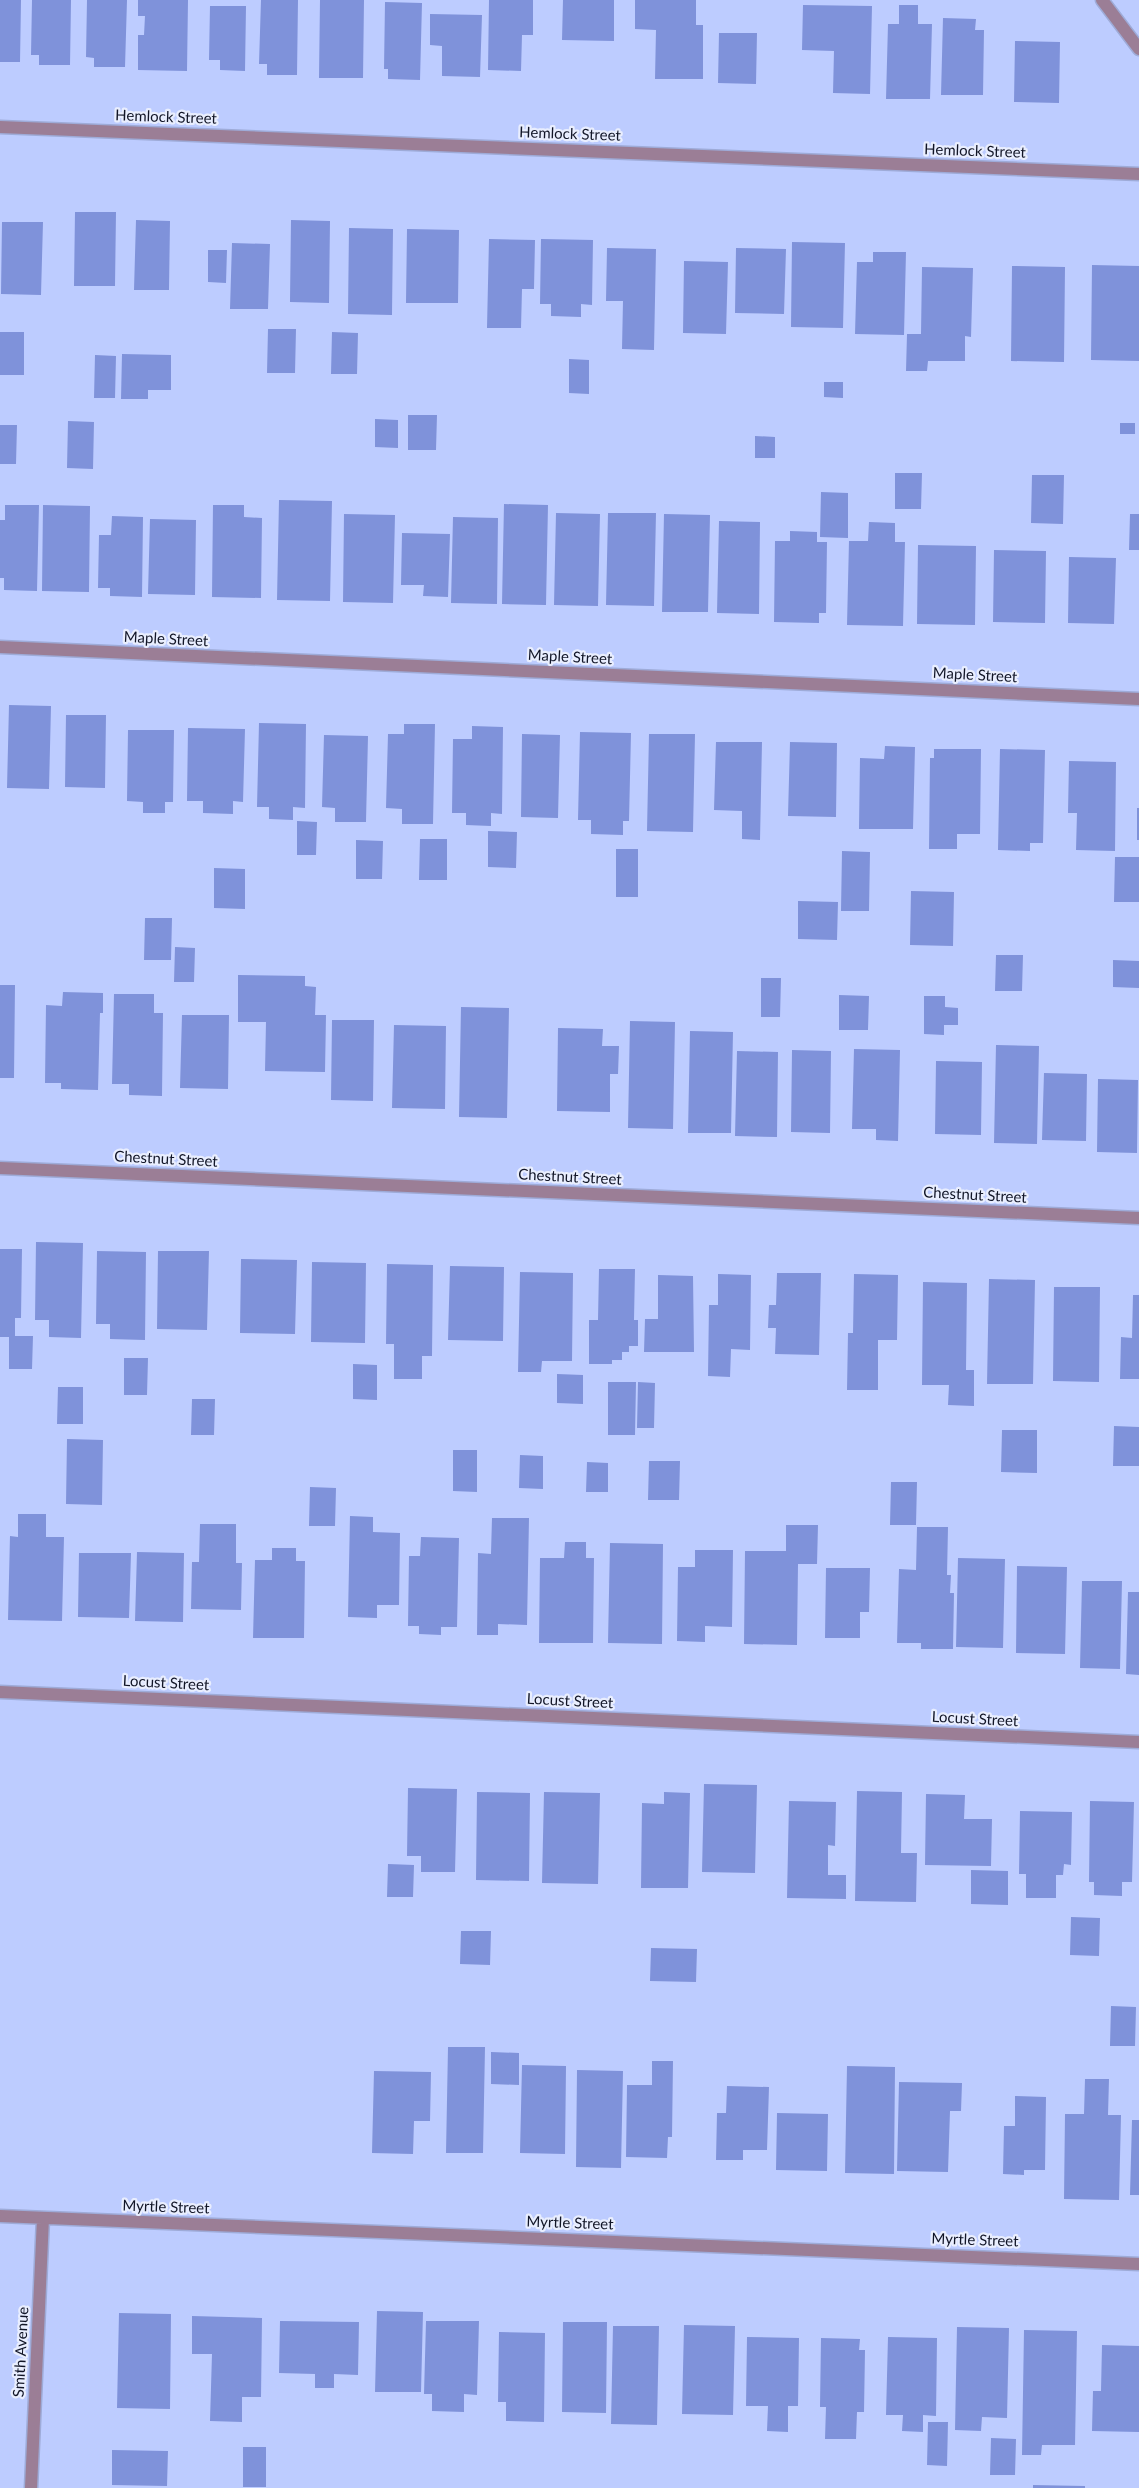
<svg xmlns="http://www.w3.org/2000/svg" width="1139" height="2488" font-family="Lato,sans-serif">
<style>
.building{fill:#7f92da}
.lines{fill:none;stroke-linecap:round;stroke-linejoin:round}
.minor-casing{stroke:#9eabd8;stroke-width:15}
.minor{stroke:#9b7e96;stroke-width:12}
.labels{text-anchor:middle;stroke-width:4.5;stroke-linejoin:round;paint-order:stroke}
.street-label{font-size:15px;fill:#111527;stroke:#e9eefe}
</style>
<rect width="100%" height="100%" fill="#bdccff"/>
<path class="building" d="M0,0H21L20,62H0Z
M32,0H71L70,65H39V55H31Z
M87,0H127L125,67H94V58L86,57Z
M138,0H188L187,71L138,70V35H144L145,16H138Z
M261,0H298L297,75H267V64H259Z
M320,0H364L363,78H319Z
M489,0H533V35H522L521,71L488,70Z
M563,0H614V41L562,40Z
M635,0H696V25H703V79H655L656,30L635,29Z
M385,2L422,3L420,80L388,79V69H384Z
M803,5L872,6L870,94L833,93L834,51L802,50Z
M899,5H918V24H932L930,99H886L888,24H899Z
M210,6H246L245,71L220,70V60H209Z
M430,14L482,15L480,77L442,76V46L430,45Z
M943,18L976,19L975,30H984L983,95H941Z
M719,33H757L756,84L718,83Z
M1015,41L1060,42L1059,103L1014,102Z
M75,212H116L115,286H74Z
M136,220L170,221L169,290H134Z
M291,220L330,221L329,303L290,302Z
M2,222H43L41,295L1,294Z
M349,228L393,229L392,315L348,314Z
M407,229L459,230L458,303H406Z
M489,239L535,240L534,289H522L521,328H487Z
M541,239L593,240L592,305L581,304V317L551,316V304H540Z
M792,242L845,243L843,328L791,327Z
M232,243L270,244L268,309H230Z
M607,248L656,249L654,350L622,349L623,301H606Z
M736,248L786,249L784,314L735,313Z
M208,250H227L226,283L208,282Z
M873,252H906L904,335L855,334L857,262H873Z
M684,261L728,262L726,334L683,333Z
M1092,265L1139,266V361L1091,360Z
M1012,266L1065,267L1064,362L1011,361Z
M922,267L973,268L971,337L965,336V361H928L927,371H906L907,334H921Z
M268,329H296L295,373H267Z
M0,332H24V375H0Z
M332,332L358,333L357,374H331Z
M122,354L171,355V390H148V399H121Z
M95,355L116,356L115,398H94Z
M569,359L589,360V394L569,393Z
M824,382H843V398L824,397Z
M408,415H437L436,450H408Z
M375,419L398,420V448L375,447Z
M68,421L94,422L93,469L67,468Z
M1120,423H1135V434H1120Z
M0,425H17L16,464H0Z
M755,436L775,437V458H755Z
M895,473H922L921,509H895Z
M1032,475H1064L1063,524L1031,523Z
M821,492L848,493V538L820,537Z
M279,500L332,501L330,601L277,600Z
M504,504L548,505L546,605L502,604Z
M5,505H39L37,591L4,590V578H0V520H5Z
M43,505L90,506L89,592L42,591Z
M213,505H244V517L262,518L261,598L212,597Z
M556,513L600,514L598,606L554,605Z
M608,513H656L654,606L606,605Z
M344,514L395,515L393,603L343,602Z
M664,514L710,515L708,612H662Z
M1130,514H1139V550H1129Z
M112,516L143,517L142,597L110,596V588H98L99,535H111Z
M453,517L498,518L497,604L451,603Z
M150,519L196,520L195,595L148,594Z
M719,521L760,522L759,614L717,613Z
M869,522L895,523V542H905L903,626L847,625L849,541H868Z
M790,531L817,532V542H827L826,613H819V623L774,622L775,541H790Z
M402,533L450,534L448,597L423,596L424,585H401Z
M918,545L976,546L975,625L917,624Z
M994,550L1046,551L1045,623L993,622Z
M1069,557L1116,558L1114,624L1068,623Z
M9,705L51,706L49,789L7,788Z
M66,715H106L105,788L65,787Z
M259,723L306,724L305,808L293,807V820L269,819V807H257Z
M404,724H435L433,824H402V809L386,808L388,734H404Z
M472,726L503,727L502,814L491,813V826L466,825V813H452L453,739H472Z
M188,728L245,729L243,802L233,801V814L203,813V801H187Z
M128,730H174L173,802H165V813H143V802L127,801Z
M580,732L631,733L629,821H623V835L591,834V820H578Z
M522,734L560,735L558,818L521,817Z
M649,734H695L693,832L647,831Z
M324,735L368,736L366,822H335V808L322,807Z
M716,742H762L760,840L742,839V811L714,810Z
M790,742L837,743L836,817L788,816Z
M885,746L915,747L913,829H859L860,758L884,759Z
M934,749H981L980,834H957V849H929L930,758H934Z
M1000,749L1045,750L1043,843H1030V851L998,850Z
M1069,761L1116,762L1115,851L1076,850L1077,813H1068Z
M1137,808H1139V840H1137Z
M297,821L317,822L316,855H297Z
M488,831L517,832L516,868L488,867Z
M420,839H447V880H419Z
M356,840L383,841L382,879H356Z
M616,849H638V897H616Z
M842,851L870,852L869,911H841Z
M1115,857H1139V902H1114Z
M214,868L245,869V909L214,908Z
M911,891L954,892L953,946L910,945Z
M798,901L838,902L837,940L798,939Z
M145,918H172L171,960H144Z
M175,947L195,948L194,982H174Z
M996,955H1023L1022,991H995Z
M1113,960L1139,961V988L1113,987Z
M238,975L305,976V986L316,987L315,1015H326L325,1072L265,1071L266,1022H238Z
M761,978H781L780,1017H761Z
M0,985H15L14,1078H0Z
M63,992L103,993V1013H100L98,1090L61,1089V1083H45L46,1005L62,1006Z
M114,994H154V1013H163L162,1096L129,1095V1084H112Z
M839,995L869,996L868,1030H839Z
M924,996H945V1007L958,1008V1025H944V1035L924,1034Z
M461,1007L509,1008L507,1118L459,1117Z
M182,1015H229L228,1089L180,1088Z
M332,1020H374L373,1101L331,1100Z
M630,1021L675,1022L673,1129L628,1128Z
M394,1025L446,1026L445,1109L392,1108Z
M558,1028L603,1029L602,1046H619L618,1074H610V1112L557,1111Z
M690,1031L733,1032L731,1133H688Z
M996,1045L1039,1046L1037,1144L994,1143Z
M854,1049L900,1050L898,1141L876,1140V1129H852Z
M792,1050L831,1051L830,1133L791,1132Z
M737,1051L778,1052L777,1137L735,1136Z
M936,1061L982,1062L981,1135L935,1134Z
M1044,1073L1087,1074L1086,1141L1042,1140Z
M1098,1079L1138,1080L1137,1153L1097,1152Z
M36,1242L83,1243L81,1338L49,1337V1320H35Z
M0,1249H22L21,1318H15V1336H33L32,1369H9V1337H0Z
M97,1251L146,1252L145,1340L110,1339V1324H96Z
M158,1251H209L207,1330L157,1329Z
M241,1259L297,1260L295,1334L240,1333Z
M312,1262L366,1263L365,1343L311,1342Z
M387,1264L433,1265L432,1356H422V1379H394V1344H386Z
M450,1266L504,1267L503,1341L448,1340Z
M599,1269H635L634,1320H638V1346H629V1352H622V1360H612V1364H589V1320H598Z
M520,1272L573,1273L572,1361H542L541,1372H518Z
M777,1273H821L819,1355L775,1354L776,1328H768L769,1305H776Z
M718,1274L751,1275L750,1350L731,1349L730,1377L708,1376L709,1305H718Z
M854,1274L898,1275L897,1340H878V1390H847L848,1333H853Z
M658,1275L693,1276L694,1352H644L645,1319H658Z
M989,1279L1035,1280L1033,1384H987Z
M923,1282L967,1283L966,1370H974V1406L948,1405L949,1385H922Z
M1054,1287H1100L1099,1382L1053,1381Z
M1133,1295H1139V1379H1120L1121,1337L1132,1338Z
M124,1358H148L147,1395H124Z
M353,1364L377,1365V1400L353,1399Z
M557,1374L583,1375V1404L557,1403Z
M608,1382H636L635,1435H608Z
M638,1382L655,1383L654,1428H637Z
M58,1387H83V1424H57Z
M192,1399H215L214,1435H191Z
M1114,1426L1139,1427V1466H1113Z
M1002,1430H1037V1473L1001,1472Z
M67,1439L103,1440L102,1505L66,1504Z
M453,1450H477V1492L453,1491Z
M520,1455L543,1456V1489L519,1488Z
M649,1461H680L679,1500H648Z
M587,1462L608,1463V1492H586Z
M891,1482H917L916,1525H890Z
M310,1487L336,1488L335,1526H309Z
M18,1514H46V1537H64L62,1621L8,1620L10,1536L18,1537Z
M350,1516L373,1517V1532L400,1533L399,1605H377V1618L348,1617Z
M492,1518H529L527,1625L498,1624V1635H477L478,1553L491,1554Z
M200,1524H236V1563H242L241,1610L191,1609L192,1562H199Z
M786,1525H818L817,1564H798L797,1645L744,1644L745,1551H786Z
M917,1527H948L947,1575H951L950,1593H954L953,1649H921V1643H897L899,1569L916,1570Z
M421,1537L459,1538L457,1627H441V1635L419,1634V1626H408L409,1556H420Z
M565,1542H586V1558H594L593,1643H539L540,1558H564Z
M610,1543L663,1544L662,1644L608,1643Z
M272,1548H296V1561H305L304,1638H253L255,1560H272Z
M695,1550H733L732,1627L705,1626V1642L677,1641L678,1567H695Z
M137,1552L184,1553L183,1622L135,1621Z
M79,1553H131L129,1618L78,1617Z
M958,1558L1005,1559L1003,1648L956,1647Z
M1017,1566L1067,1567L1065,1654L1016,1653Z
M826,1568H870L869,1612H860V1638H825Z
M1082,1581H1122L1120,1669L1080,1668Z
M1128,1592H1139V1675L1126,1674Z
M704,1784L757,1785L755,1873L702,1872Z
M408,1788L457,1789L455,1872H421V1856H407Z
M857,1791L902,1792L901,1853H917L916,1902L855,1901Z
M477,1792L530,1793L529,1881L476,1880Z
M544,1792L600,1793L598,1884L542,1883Z
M664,1792L690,1793L688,1888H641L642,1803L664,1804Z
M926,1794L965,1795L964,1819H992L991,1866L925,1865Z
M789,1801L836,1802L835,1846L828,1845V1875H846V1899L787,1898Z
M1090,1801L1134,1802L1132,1882H1122V1896L1094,1895V1882H1089Z
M1020,1811L1072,1812L1071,1865L1064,1864L1063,1875H1056V1898H1026V1874H1019Z
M388,1864L414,1865L413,1897H387Z
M971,1870L1008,1871V1905L971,1904Z
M1071,1917L1100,1918L1099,1956L1070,1955Z
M461,1931H491L490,1965L460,1964Z
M651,1948L697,1949L696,1982L650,1981Z
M1111,2006L1136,2007L1135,2046H1110Z
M448,2047H485L483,2153H446Z
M491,2052L519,2053V2085L491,2084Z
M652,2061H673L672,2137H668L667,2158L626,2157L627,2085H652Z
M522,2065L566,2066L565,2154L520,2153Z
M847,2066L895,2067L894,2174L845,2173Z
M577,2070L623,2071L621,2168L576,2167Z
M374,2071L431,2072L430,2121H414L413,2154L372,2153Z
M1085,2079H1109L1108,2115H1121L1119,2200L1064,2199L1065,2114H1084Z
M899,2082L962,2083L961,2111H950L948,2172L897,2171Z
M727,2086L769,2087L767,2150H743V2160H716L717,2113H726Z
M1015,2096L1046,2097L1045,2170H1024V2175L1003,2174L1004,2126H1015Z
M777,2113L828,2114L827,2171L776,2170Z
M1132,2120H1139V2195H1130Z
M377,2311L423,2312L421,2392H375Z
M119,2313L171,2314L170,2409L117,2408Z
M192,2316L262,2318L261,2397H242V2422L210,2421L212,2354H192Z
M280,2321L359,2322L358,2375L334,2374V2388H315V2374L279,2373Z
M426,2321H479L477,2395L464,2394V2412L432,2411V2394H424Z
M563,2322H607L606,2413L562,2412Z
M684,2325L735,2326L733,2415L682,2414Z
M613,2326H659L657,2425L611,2424Z
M957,2327L1009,2328L1007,2418L982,2417L981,2431L955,2430Z
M1024,2330L1077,2331L1075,2445H1042L1041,2455H1022Z
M499,2332L545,2333L544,2422L506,2421V2402H498Z
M747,2337L799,2338L798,2406H788V2432L767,2431L768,2406H746Z
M888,2337L937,2338L936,2416L923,2415V2432L902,2431L903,2415H886Z
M821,2338L860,2339L859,2350H865L864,2412H857L856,2439H825L826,2407H820Z
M1102,2345L1139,2346V2432L1092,2431L1093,2391H1101Z
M928,2422H948L947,2466L927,2465Z
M991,2438L1016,2439L1015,2475H990Z
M243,2447H266V2487H243Z
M112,2450L168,2451L167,2486L112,2485Z
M1033,2485L1085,2486V2488H1033Z"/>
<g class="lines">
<g class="minor-casing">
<path id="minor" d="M1102,0L1139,49
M0,127L1139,174
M0,647L1139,699
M0,1168L1139,1218
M0,1692L1139,1742
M0,2216L1139,2264
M31,2488L43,2218"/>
</g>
<use href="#minor" class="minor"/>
</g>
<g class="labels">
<g class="street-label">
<text transform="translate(166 117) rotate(2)" y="5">Hemlock Street</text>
<text transform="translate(570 134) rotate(2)" y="5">Hemlock Street</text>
<text transform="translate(975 151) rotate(2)" y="5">Hemlock Street</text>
<text transform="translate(166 639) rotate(3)" y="5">Maple Street</text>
<text transform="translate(570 657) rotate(3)" y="5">Maple Street</text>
<text transform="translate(975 675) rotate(3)" y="5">Maple Street</text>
<text transform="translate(166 1159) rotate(3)" y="5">Chestnut Street</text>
<text transform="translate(570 1177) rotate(3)" y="5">Chestnut Street</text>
<text transform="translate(975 1195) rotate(3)" y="5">Chestnut Street</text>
<text transform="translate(166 1683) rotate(3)" y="5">Locust Street</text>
<text transform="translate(570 1701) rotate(3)" y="5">Locust Street</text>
<text transform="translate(975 1719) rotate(3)" y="5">Locust Street</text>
<text transform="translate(166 2207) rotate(2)" y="5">Myrtle Street</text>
<text transform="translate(570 2223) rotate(2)" y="5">Myrtle Street</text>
<text transform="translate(975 2240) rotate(2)" y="5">Myrtle Street</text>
<text transform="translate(21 2352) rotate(-87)" y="5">Smith Avenue</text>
</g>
</g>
</svg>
